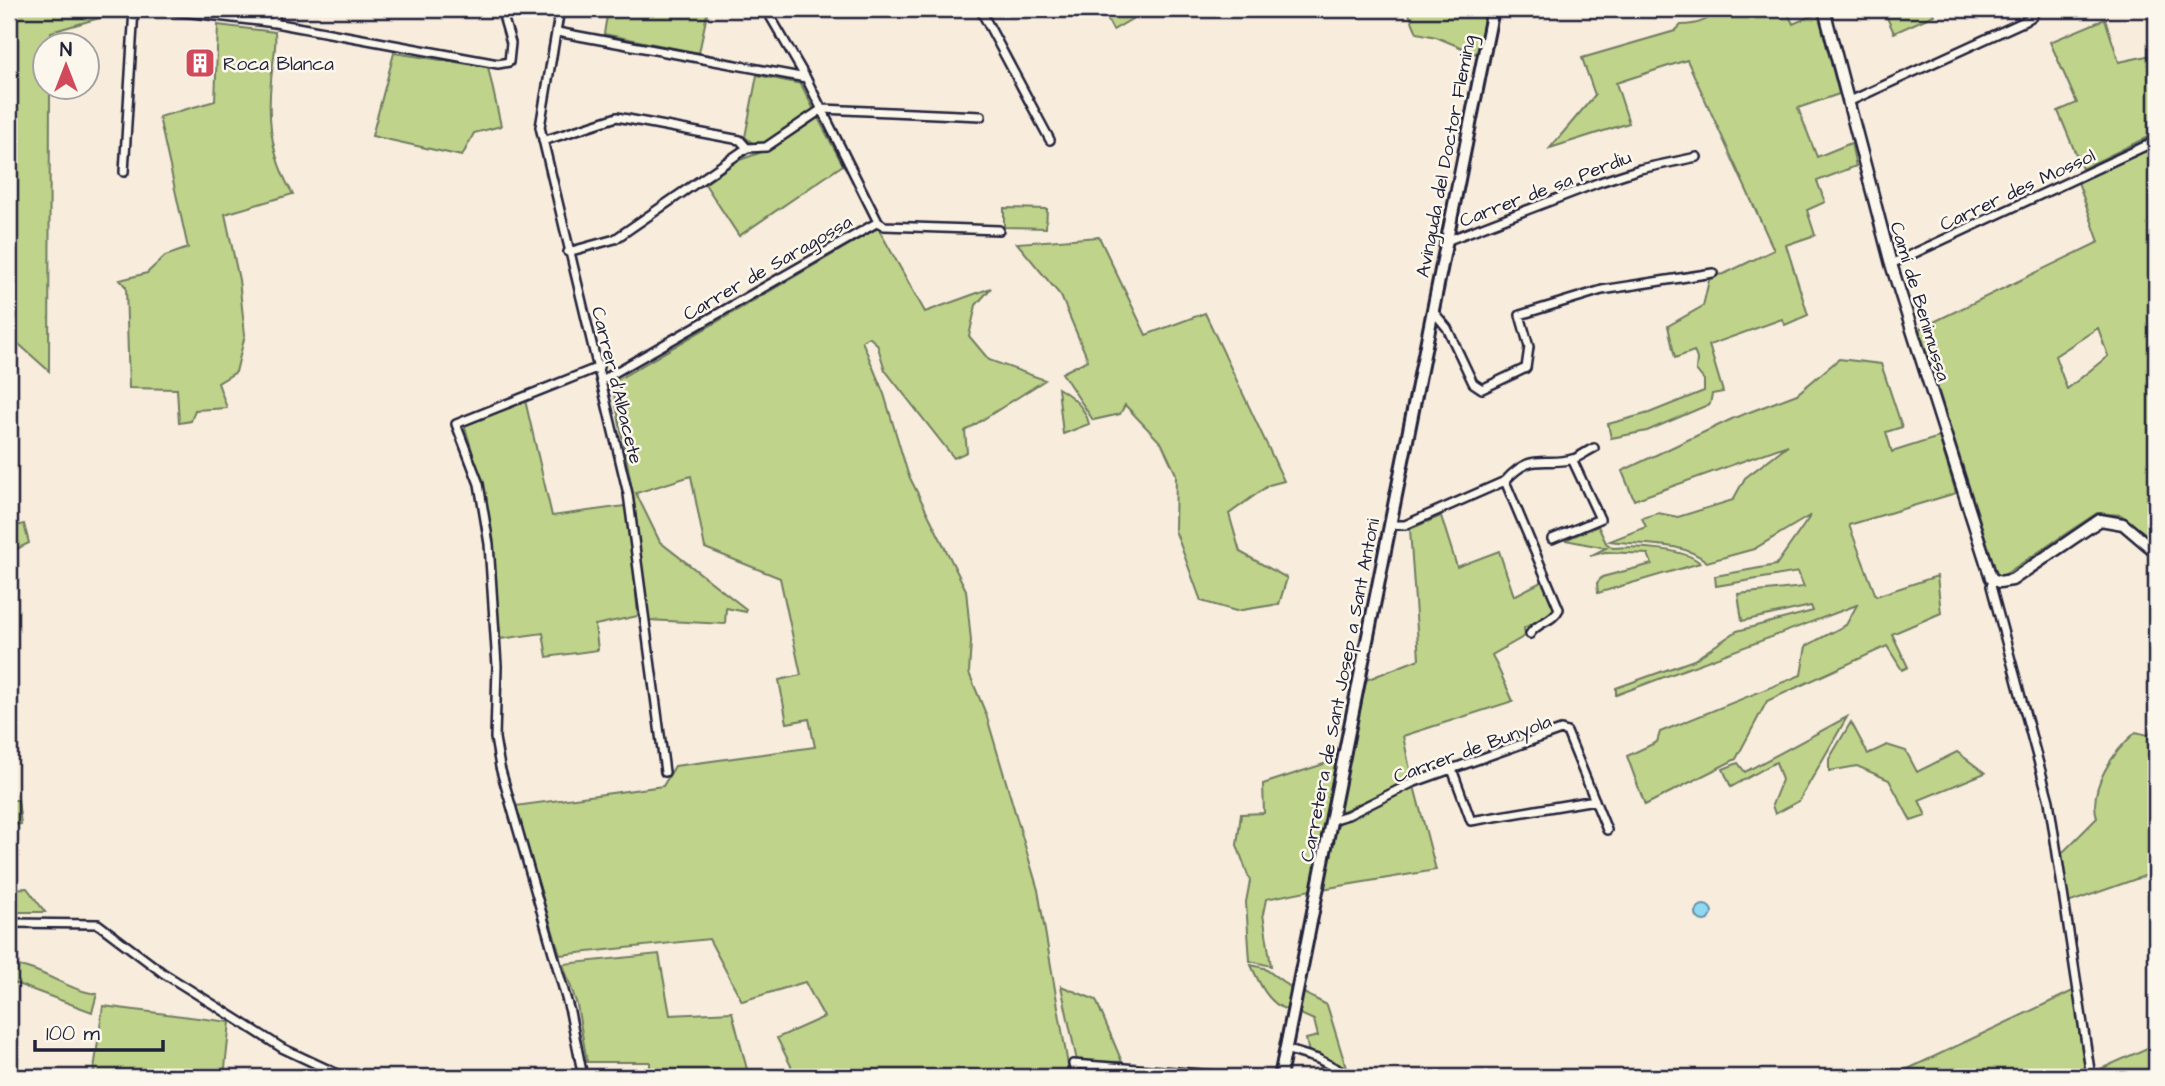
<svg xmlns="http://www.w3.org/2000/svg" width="2165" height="1086" font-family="'Architects Daughter',sans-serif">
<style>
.green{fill:#bfd48a;stroke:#707b62;stroke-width:2;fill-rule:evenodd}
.water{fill:#90d9f2;stroke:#6490a9;stroke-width:2}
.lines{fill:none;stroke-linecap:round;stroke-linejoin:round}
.street-casing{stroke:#22223b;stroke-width:12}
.secondary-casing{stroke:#22223b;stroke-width:15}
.primary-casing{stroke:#22223b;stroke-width:16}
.street{stroke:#fbf7ec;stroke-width:7}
.secondary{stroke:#fbf7ec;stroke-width:10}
.primary{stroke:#fbf7ec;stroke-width:10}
.labels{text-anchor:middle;stroke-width:5;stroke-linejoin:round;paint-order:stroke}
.poi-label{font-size:19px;fill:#22223b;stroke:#fbf7ec;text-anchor:start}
.street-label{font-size:19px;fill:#22223b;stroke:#fbf7ec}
</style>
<rect width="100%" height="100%" fill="#f8ecdc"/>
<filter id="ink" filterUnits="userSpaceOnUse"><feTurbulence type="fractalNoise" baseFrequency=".0143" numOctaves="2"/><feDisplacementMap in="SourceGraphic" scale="14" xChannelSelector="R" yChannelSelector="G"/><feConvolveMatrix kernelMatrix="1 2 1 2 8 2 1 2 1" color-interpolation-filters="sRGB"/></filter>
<g filter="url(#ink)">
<path class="green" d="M9,9H130L51,32V45L46,46V88H50L49,371L12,338L9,315Z
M608,9H708L699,53L604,34Z
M1102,9H1139L1142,13L1113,30Z
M1407,9H1487L1479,55L1436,37L1417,33Z
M1723,9H1786L1793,24L1818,13L1839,94L1798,108L1817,157L1851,143L1856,166L1817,181L1825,202L1807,210L1815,235L1786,245L1808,315L1785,325L1782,319L1709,345L1723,392L1712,394L1710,404L1647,431L1611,438L1608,424L1649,413L1704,391V380L1696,370L1697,359L1694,351L1675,358L1668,326L1703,306L1710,276L1724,274L1774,250L1687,60L1616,83L1629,123L1550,148L1595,95L1582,58L1675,31L1681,25C1700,25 1708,19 1723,9Z
M1883,9H1931L1934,15L1894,33Z
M2105,19L2119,62L2156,54V133L2082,169L2058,111L2077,103L2050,42Z
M218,25L275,32C277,49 272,64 271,81C267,120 272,160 293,194L225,214L239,280L245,335L236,372L218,383L227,408L195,410L191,421L179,423L177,389L129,388L126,287L120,280L147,273L165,256L188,248L159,117L215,101Z
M394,53L488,67L501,126L474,133L462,156L372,136Z
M757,75L801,84L814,110L764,143L755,145L745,137Z
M818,118L843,165L739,236L705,184L737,161L773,148Z
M2148,150L2156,172V473L2147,496L2150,537L2121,515L2097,513L2001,577L1997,574L1919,329L2099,242L2078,182ZM2098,328L2108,356L2067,389L2055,356Z
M1004,208L1047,209L1046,228L1004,227Z
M878,228L925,312L991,288L976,305L969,336L989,360L1045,380L965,431L967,452L954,458L885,370L877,344L869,337L862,341L884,394L908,474L966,590L971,641L969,673L986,714L1038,890L1070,1077H837L823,1073L795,1074L777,1038L824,1017L805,982L742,1001L709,939L560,955L515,806L663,786L675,766L815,747L809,719L787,723L779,680L801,675L780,578L705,548L691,476L636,493L660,542L746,609V612L726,608L725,624L648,620L633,494L612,383Z
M1099,237L1146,335L1205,313L1284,481L1269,485L1229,514L1240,552L1287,578L1279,604L1236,611L1201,601L1175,530L1176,474L1162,444L1125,405L1120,414L1093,420L1062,373L1088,360L1061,296L1017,243Z
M1839,359L1881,364L1902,427L1886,432L1892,452L1939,437L1956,493L1849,525L1876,596L1937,576L1941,613L1892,634L1908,667L1902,670L1887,646L1767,701L1736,759L1645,805L1627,756L1657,742L1660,732L1801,675L1806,646L1846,625L1857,605L1616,695V688L1694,660L1737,631L1813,611L1811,606L1742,621L1738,594L1804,587L1798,572L1716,586L1715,576L1776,565L1811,515L1754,549L1707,562C1681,540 1642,546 1610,541L1646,527L1642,518L1658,513L1678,517L1733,500L1745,478L1788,445L1634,500L1622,471L1734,418L1797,394Z
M1058,388C1072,396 1085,407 1089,424L1063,434Z
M525,400L552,516L624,506L629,519L638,616L595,625L598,650L547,657L543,633L500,639C495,561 488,499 464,424Z
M1441,516L1457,567L1499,551L1514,596L1543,581L1555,611L1524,628L1525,636L1492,655L1513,701L1403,736L1412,779L1339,813L1366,680L1419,659L1410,529Z
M24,524L29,543L9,553V528Z
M1598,526L1606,543L1613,548C1634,546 1685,548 1700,563L1598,593L1597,583L1602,577L1652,564L1648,554L1605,552L1590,556L1606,548L1565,540Z
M1847,717L1799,801L1775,814L1772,805L1782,780L1776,762L1731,787L1723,769L1738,763L1745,772Z
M1851,722L1868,754L1887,745L1906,751L1917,772L1957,752L1985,773L1919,800L1926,816L1911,821L1889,780L1857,766L1829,771V759Z
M2156,723V872L2068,903L2060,855L2097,818C2088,787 2114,751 2136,732L2148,735Z
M1336,760L1311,890L1266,899L1263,914L1271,966L1250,961L1246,902L1250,881L1237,845L1241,814L1264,813L1263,784Z
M1414,786L1436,870L1322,889L1334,826Z
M9,800H18L21,824L9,825Z
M27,888L45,912H9V889Z
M659,954L670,1015L732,1012L749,1077H650V1062H587L577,1005L563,964Z
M9,965C40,966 65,990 97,994L92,1012L9,981Z
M1251,965L1264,968L1289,986L1292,990L1288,1010C1269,1005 1259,983 1251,965Z
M1061,986L1096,1000L1122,1062L1077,1061Z
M2077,989L2089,1075L2084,1077H1891Z
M1302,992L1327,1005L1346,1067L1309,1053L1306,1039L1318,1036L1314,1020L1298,1013Z
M103,1006L230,1022L224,1077H93Z
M2156,1044V1077H2097L2096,1071Z
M1325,1065L1349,1077H1304Z"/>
<path class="water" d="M1696 913a8 8 0 1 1 16 0a8 8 0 1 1-16 0Z"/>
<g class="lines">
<g class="street-casing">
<path id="street" d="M158,9L275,23L498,64L509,62L511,43L501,9
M275,9V23
M560,9L540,127L628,494L665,772
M766,9L806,78L878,222
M980,9L1050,140
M2153,9L2156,28
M557,32L806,78
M1848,102L2025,21L2033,16L2036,9
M543,141L617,117L740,140L747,148L615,239L568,252
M747,148L766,147L822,109L981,116
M124,172L134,9
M1446,241L1600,182L1640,169L1697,157
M1891,264L2156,141
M1433,311L1447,328L1473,383L1482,389L1526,368L1529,347L1520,315L1602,290L1713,273
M602,380L878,222L884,226L999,230
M1389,525H1405L1505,481
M1552,539L1600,519L1572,459
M1994,581L1991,586L2049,801L2091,1077
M1530,634C1537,622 1553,622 1559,609L1505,481C1532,451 1543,467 1573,459C1580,457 1587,451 1594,448
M1452,769L1471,821L1595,800
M1331,820L1348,815L1412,783L1561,730L1567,732L1607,830
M9,923L98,924L163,973L235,1018L282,1048L344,1077
M1285,1049L1318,1059L1353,1077
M583,1077L570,1012L500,767L495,738L497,666L489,544L479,484L456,424L599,367
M1075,1077L1073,1064L1241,1077"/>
</g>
<g class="secondary-casing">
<path id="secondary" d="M1824,9L1891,264L1991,578L1999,582L2012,580L2100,520L2123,524L2156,552"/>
</g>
<g class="primary-casing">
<path id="primary" d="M1280,1077L1493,9"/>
</g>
<use href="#street" class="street"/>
<use href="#secondary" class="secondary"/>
<use href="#primary" class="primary"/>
</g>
</g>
<defs>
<g id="building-square" transform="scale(1.575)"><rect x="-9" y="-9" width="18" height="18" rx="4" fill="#d1495b" stroke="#fbf7ec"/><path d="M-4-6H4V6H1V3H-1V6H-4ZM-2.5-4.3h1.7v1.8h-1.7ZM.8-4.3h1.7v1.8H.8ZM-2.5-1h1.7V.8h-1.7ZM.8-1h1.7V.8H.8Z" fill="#fff"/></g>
</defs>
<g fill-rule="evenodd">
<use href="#building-square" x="200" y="63"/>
</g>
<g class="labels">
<g class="poi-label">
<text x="223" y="70">Roca Blanca</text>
</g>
<g class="street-label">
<text transform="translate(1445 156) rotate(-79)" y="7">Avinguda del Doctor Fleming</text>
<text transform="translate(1545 188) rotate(-21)" y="7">Carrer de sa Perdiu</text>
<text transform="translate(2017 189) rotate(-25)" y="7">Carrer des Mossol</text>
<text transform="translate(767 267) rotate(-30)" y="7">Carrer de Saragossa</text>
<text transform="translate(1921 301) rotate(73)" y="7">Camí de Benimussa</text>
<text transform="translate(618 385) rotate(76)" y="7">Carrer d'Albacete</text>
<text transform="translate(1339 690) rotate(-79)" y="7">Carretera de Sant Josep a Sant Antoni</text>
<text transform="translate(1472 748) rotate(-20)" y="7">Carrer de Bunyola</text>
</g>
</g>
<rect width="2165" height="1086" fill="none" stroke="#fbf7ec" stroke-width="35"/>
<rect x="18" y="18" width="2130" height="1051" fill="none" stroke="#22223b" stroke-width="2.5" filter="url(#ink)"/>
<g transform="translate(66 66)"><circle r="33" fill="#fbf7ec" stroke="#a4a2a5" stroke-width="2"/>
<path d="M0-5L12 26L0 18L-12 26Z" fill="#d1495b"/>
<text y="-10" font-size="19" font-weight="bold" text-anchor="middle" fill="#22223b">N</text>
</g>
<path d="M35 1040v10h128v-10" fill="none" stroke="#22223b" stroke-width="3.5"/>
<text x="46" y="1040" font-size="21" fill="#22223b" stroke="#fbf7ec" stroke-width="5" paint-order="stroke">100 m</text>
</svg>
